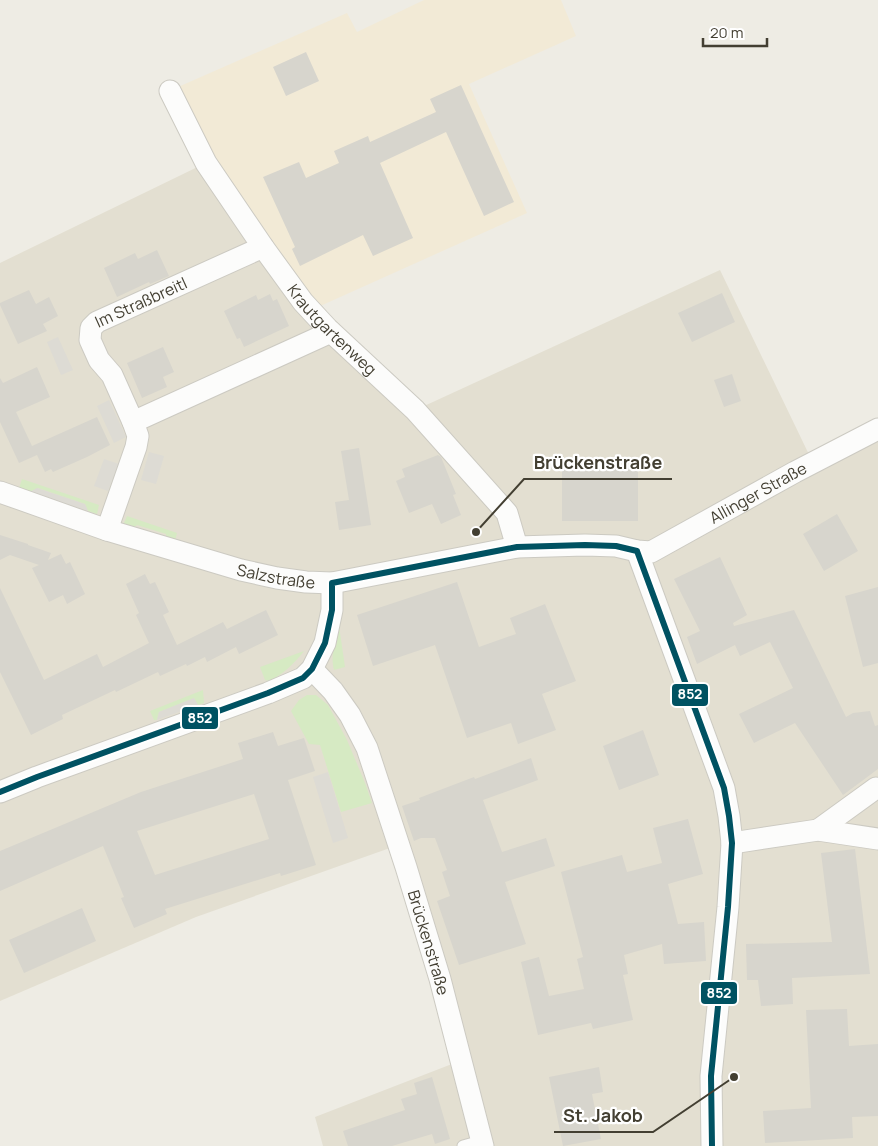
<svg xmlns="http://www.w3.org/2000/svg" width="878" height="1146" font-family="Manrope,sans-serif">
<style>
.residential{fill:#e3dfd1}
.commercial{fill:#f2ead6}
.green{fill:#d6eac3}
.parking{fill:#dddbd4}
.building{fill:#d7d5cd;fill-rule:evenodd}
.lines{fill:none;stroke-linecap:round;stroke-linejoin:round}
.lane-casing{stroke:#cccac2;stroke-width:13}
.street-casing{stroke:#cccac2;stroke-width:23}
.lane{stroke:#fcfcfb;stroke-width:11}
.street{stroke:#fcfcfb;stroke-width:21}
.bus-1-casing{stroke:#fff;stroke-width:10}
.bus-1{stroke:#005262;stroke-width:6}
.labels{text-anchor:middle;stroke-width:4.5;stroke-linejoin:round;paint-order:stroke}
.street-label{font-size:16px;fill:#433f32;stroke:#fff}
.leader{fill:none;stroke:#433f32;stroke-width:2}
.callout-dot{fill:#433f32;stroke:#fff;stroke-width:2}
.callout-label{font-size:18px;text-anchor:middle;font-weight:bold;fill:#433f32;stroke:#fff;stroke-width:4.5;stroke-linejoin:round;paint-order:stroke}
.line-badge{stroke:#fff;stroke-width:2}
.badge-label{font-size:14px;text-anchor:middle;font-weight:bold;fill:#fff}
</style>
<rect width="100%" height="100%" fill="#eeece4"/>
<path class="residential" d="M214,159L300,288L422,407L720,270L815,467L878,434V1146H323L315,1117L470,1057L404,843L196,917L0,1001V263Z"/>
<path class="commercial" d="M424,0H561L576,36L469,84L527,213L318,307L214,159L178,87L347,13L357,32Z"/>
<path class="green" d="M22,479L99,505L97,514L88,511L85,504L38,488L30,492L19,488Z
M127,516L177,533L175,541L166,539V534L137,525L132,529L123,525Z
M339,626L345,667L334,670C330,655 335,641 339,626Z
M304,651C294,664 284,673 270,681L265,680L260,667Z
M203,690L204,703L198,705L194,698L159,712L157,720H154L150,711Z
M307,695H316L328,705L347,740L365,783L372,803L341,812L320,745L309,744L291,711L299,700Z"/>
<path class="parking" d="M58,337L73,370L61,375L47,342Z
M109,400L126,437L114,443L97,406Z
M149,452L164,456L156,484L141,480Z
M104,459L119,464L108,491L94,486Z
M37,488L85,504L88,511L30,492Z
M194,698L198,705L157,720L159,712Z
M328,772L348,838L333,843L313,777Z"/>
<path class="building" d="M306,52L319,81L286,96L273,67Z
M461,85L514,202L484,216L446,132L380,163L413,238L373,256L363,235L300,266L292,249L295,247L263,177L299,162L306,178L339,163L334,151L368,136L370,142L436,112L430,99Z
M157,250L169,276L150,284L149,282L117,297L104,268L135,253L138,259Z
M29,290L36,304L49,297L58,316L43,324L47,331L18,344L0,305V303Z
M722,293L735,322L692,342L678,313Z
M270,294L273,301L277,299L289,326L244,347L240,338L237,339L224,311L256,295L258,300Z
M163,347L174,372L163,377L167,387L142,398L127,363Z
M37,367L50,397L16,412L32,446L97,417L110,445L87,457L53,472L51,469L45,472L37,455L19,463L0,422V378L3,383Z
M732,374L741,401L724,407L714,380Z
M359,448L371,525L339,530L335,502L349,500L341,451Z
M438,455L441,457L456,494L453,495L461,515L441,524L432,504L409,513L396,481L405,477L402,469Z
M638,466V521H562V467Z
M837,514L858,551L824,571L803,534Z
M0,535L28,544V545L51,553L48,560L61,554L66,564L70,562L85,594L67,604L63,595L49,602L32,568L39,565L10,555L0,560Z
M720,557L747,615L733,623L734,626L794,610L846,717L853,713L870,711L875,726L878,725V769L843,795L795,723L754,743L739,714L793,688L770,642L740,656L735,645L697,664L687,637L700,631L674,579Z
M145,574L150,584L155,582L169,612L163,615L177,645L223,622L227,629L266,610L278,635L239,654L236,647L207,662L205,657L187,666L186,664L160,676L158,672L116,692L115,690L62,715L63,719L31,735L0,672V588L44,680L97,654L103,667L149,643L136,615L139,613L126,584Z
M457,582L479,647L516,634L510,618L545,604L576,681L542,694L556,730L518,744L511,723L467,738L435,645L373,666L357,615Z
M878,587V663L863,667L845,596Z
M643,730L659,775L619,790L603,746Z
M273,732L278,746L304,738L315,771L288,780L316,865L281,876L280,873L165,909L167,914L134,928L121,898L124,897L103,846L0,891V851L141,792L243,759L238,743ZM254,794L269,839L155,875L137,831Z
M531,758L538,780L483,800L502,852L546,838L555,866L505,882L526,944L459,965L437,901L450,896L442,872L447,870L435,838H421L414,841L402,806L420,800L419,798L474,777L475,779Z
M688,819L703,874L668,884L678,924L704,922L706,961L664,964L662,944L624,955L628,974L623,975L633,1020L593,1029L591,1023L538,1035L521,962L539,957L549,996L584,989L577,959L583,957L561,872L622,855L627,872L662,863L653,828Z
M855,849L870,974L792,978L793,1004L761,1006L758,980H747L746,944L832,942L821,853Z
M82,908L96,941L24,973L9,940Z
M847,1009L849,1046L878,1044V1116L852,1117L853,1138L765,1143L763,1111L811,1108L806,1010Z
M599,1067L603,1092L592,1094L601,1139L563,1146L549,1077Z
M432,1077L450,1139L435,1144L432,1134L392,1146H348L343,1131L405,1110L401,1099L417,1094L414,1083Z"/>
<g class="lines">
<g class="lane-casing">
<path id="lane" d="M463,1146L481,1141"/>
</g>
<g class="street-casing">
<g id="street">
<path id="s1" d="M170,91L206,163L263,247L303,302L328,329L415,410L507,513L517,547"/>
<path d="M133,422L331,332"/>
<path id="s2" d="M0,492L107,530L241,570L277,578L306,582L332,583L517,547L585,545L616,546L637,551L651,552L795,472L878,429"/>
<path id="s3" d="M107,530L136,447L138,436L133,422L112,375L99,360L90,340L91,328L97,322L263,247"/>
<path d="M637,551L724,788L729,816L732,843L728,907L711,1076L712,1146"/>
<path id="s4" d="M312,669L333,691L350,715L367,748L406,867L440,979L483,1146"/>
<path d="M0,792L37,777L268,693L303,678L312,669L325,643L332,610V583"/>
<path d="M818,830L876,788"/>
<path d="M732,843L818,830L878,839"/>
</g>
</g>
<use href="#lane" class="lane"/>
<use href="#street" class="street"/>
<g class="bus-1-casing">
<path id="bus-1" d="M637,551L724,788L729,816L732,843L728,907L711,1076L712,1146
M332,583L517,547L585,545L616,546L637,551
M0,792L37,777L268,693L303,678L312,669L325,643L332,610V583"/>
</g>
<use href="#bus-1" class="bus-1"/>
</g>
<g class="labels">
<g class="street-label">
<text dy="6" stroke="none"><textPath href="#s3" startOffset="276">Im Straßbreitl</textPath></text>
<text dy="6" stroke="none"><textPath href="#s1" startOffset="290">Krautgartenweg</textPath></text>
<text dy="6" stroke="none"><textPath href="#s2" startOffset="791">Allinger Straße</textPath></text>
<text dy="6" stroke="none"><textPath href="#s2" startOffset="289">Salzstraße</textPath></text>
<text dy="6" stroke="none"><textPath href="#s4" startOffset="301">Brückenstraße</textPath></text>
</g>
</g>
<path class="leader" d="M476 532L524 479H672M734 1077L653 1132H554"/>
<g class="callout-dot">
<circle cx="476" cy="532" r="5"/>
<circle cx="734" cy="1077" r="5"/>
</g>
<g class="callout-label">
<text x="598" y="469">Brückenstraße</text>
<text x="603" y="1122">St. Jakob</text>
</g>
<g class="line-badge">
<rect x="671" y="683" width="38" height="24" rx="5" fill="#005262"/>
<rect x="181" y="706" width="38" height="24" rx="5" fill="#005262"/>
<rect x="700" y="981" width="38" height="24" rx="5" fill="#005262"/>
</g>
<g class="badge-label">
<text x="690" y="699">852</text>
<text x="200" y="723">852</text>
<text x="719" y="998">852</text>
</g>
<path d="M703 38v8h64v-8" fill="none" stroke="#433f32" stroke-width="2.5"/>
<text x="710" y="38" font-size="15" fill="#433f32" stroke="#ffffff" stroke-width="4" paint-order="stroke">20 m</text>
</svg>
